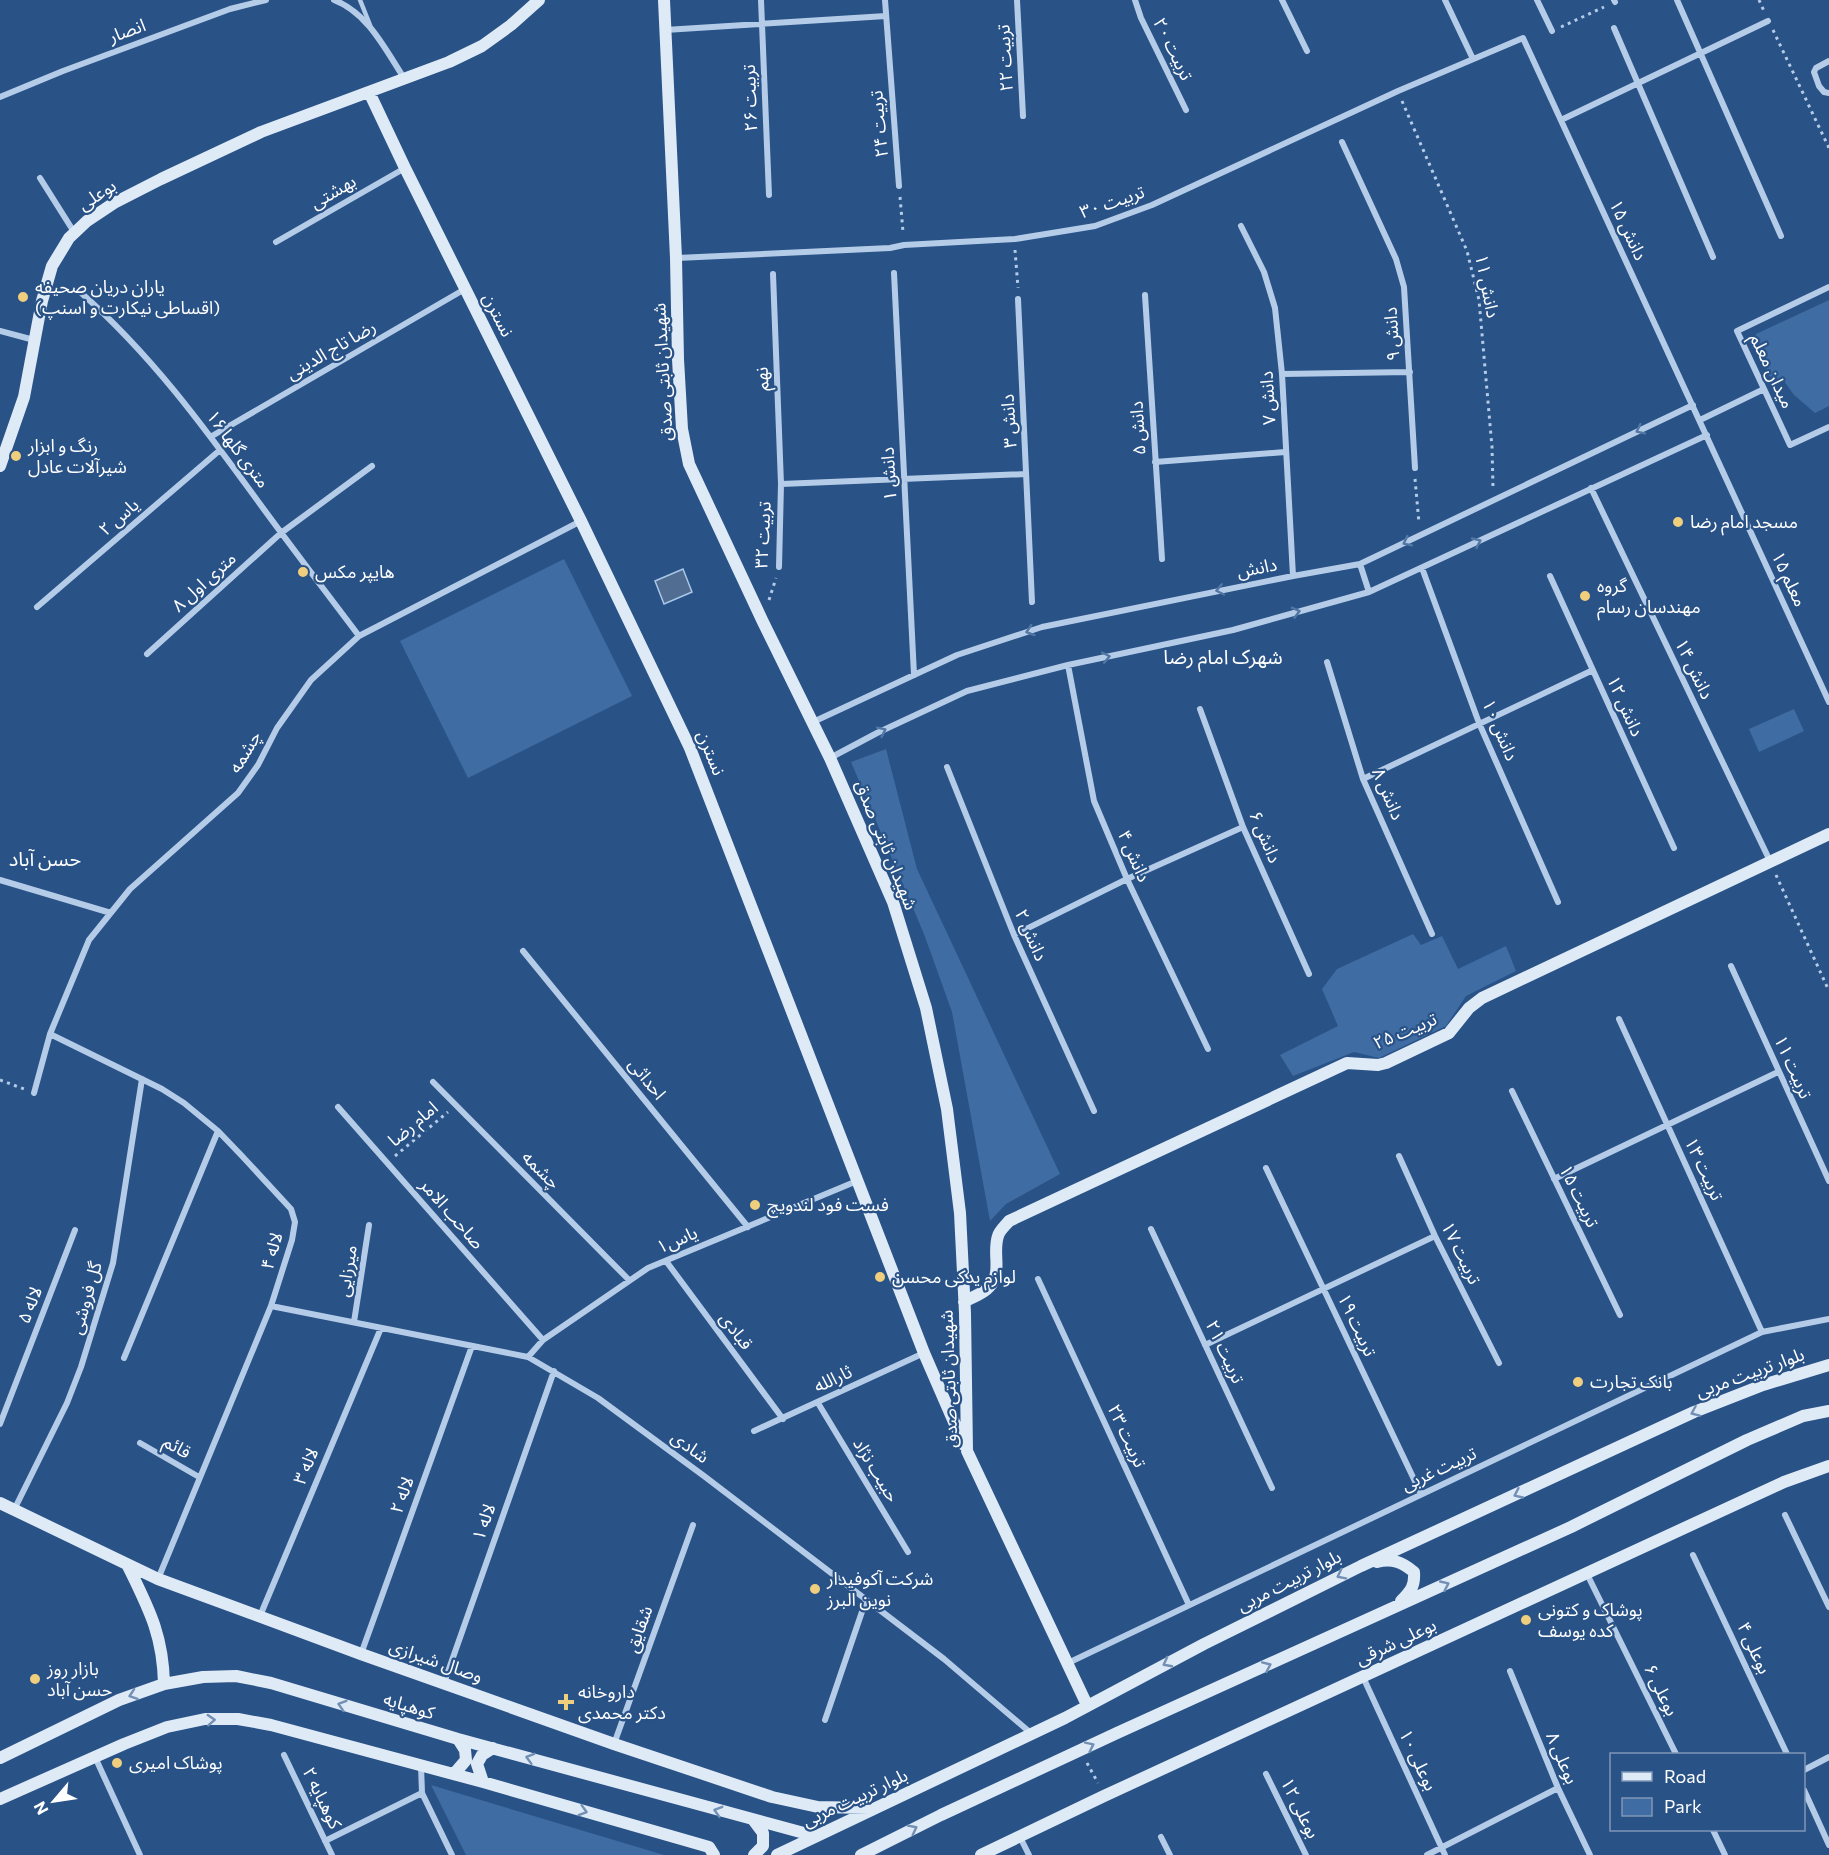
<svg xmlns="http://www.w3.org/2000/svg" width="1829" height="1855" font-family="Commissioner,'Noto Sans Arabic',sans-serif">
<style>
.green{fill:#3e6ca3}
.water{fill:#516d92;stroke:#aac7e8;stroke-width:1.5}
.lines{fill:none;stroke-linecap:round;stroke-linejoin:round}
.path{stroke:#b5cce8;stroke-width:3;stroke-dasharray:3 4.5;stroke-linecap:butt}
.lane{stroke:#b5cce8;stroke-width:4.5}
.street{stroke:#b5cce8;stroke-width:6}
.secondary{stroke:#dfeaf7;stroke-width:12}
.oneway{stroke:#5377a4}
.oneway2{stroke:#728fb4}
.poi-dot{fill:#efce7d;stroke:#295287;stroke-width:2}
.labels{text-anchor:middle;stroke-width:4.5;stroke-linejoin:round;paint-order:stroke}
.street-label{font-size:18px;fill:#fff;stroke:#295287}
.poi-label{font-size:18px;fill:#fff;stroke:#295287;text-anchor:start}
.neighbourhood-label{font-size:20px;fill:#fff;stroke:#295287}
</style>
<rect width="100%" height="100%" fill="#295287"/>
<path class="green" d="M1829,300V406L1815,413L1794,395L1784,381L1769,376L1755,341L1756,334Z
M564,559L632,696L468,778L400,641Z
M1794,709L1804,731L1759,752L1749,729Z
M886,749L917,869L1060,1174L1006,1204L990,1221L952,1012L924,934L851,762Z
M1413,934L1421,945L1442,936L1458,969L1506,946L1516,971L1466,996L1446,1026L1379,1058L1354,1052L1293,1076L1280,1055L1338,1026L1322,989L1337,969Z
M431,1785L664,1855H466Z"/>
<path class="water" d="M683,569L692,592L664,604L655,581Z"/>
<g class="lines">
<path class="path" d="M1759,0L1764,11
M1561,27L1604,7
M1773,30L1829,148
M1402,101L1467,251L1479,300L1492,447L1493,487
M900,197L903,232
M1015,250L1018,288
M1415,479L1419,523
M769,600L776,578
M1776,875L1829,991
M0,1080L24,1089
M395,1156L448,1112
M1087,1763L1098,1783"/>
<path class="lane" d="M360,0L370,25"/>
<path class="street" d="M334,0C368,13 385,49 404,78
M761,0L769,195
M885,0L899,186
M1017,0L1023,116
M1135,0L1141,18L1186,110
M1282,0L1307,51
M1445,0L1473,59
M1537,0L1552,31
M1614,0L1615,2
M1677,0L1781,236
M1614,28L1713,257
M665,30L886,16
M1829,61L1816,68L1814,72L1819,86L1824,92L1829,93
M0,97L63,71L230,9L266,0
M1561,120L1768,21
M1342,142L1396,259L1404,287L1415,468
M40,178L74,232
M1241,226L1264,272L1275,308L1282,374L1293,576
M276,242L405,168
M677,258L890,248L904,245L1015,239L1095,226L1152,205L1398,91L1523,38L1829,702
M894,273L914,675
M773,274L781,484L779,567
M1829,287L1737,331L1790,445L1829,427
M79,291C151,354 204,427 260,504C292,548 326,592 359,636
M1145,295L1162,559
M1018,299L1032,602
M0,331L34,340
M1282,374L1410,372
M1700,420L1764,389
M212,436L465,289
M1155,462L1285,452
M781,484L1026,474
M1591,488L1770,861
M1360,564L1369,592
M1422,568L1479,723L1558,902
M1550,576L1674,848
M37,607L220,450
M147,654L281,533L372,466
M1327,662L1363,779L1432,934
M1068,665L1094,801L1127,879L1208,1049
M1200,709L1243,827L1309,974
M813,722L957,655L1042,627L1293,576L1360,564L1693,405
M830,758L877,733L967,691L1068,665L1233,630L1369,592L1707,435
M947,767L1014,935L1094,1111
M1363,779L1593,670
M0,880L111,913
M1014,935L1127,879L1243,827
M523,951L748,1227
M1731,966L1829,1181
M1619,1019L1762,1332
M50,1034L162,1089L184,1103L218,1131L242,1156L291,1209L295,1222L292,1240L271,1306L158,1579
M433,1082L629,1280
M1512,1091L1620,1315
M34,1093L50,1034L89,940L130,889L238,793L258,765L277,728L311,680L359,636L581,521
M338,1107L543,1340
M1399,1156L1435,1236L1499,1363
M1266,1168L1421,1494
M1554,1179L1778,1072
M1151,1229L1272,1488
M666,1261L783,1419
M1038,1279L1189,1605
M271,1306L528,1357L598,1398L704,1476L944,1659L1032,1734
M354,1322L369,1225
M1205,1345L1435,1236
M528,1357L543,1340L648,1268L857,1181
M124,1358L218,1131
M818,1403L908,1552
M0,1424L75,1230
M754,1431L924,1353
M140,1443L199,1477
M14,1510L67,1403L81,1367L113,1263L142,1079
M1785,1515L1829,1607
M1693,1555L1787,1754
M1587,1574L1676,1754
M260,1616L381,1328
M361,1654L472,1346
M1068,1663L1762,1332L1829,1319
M1510,1671L1558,1788L1590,1855
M1363,1677L1445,1855
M444,1683L554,1371
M825,1720L866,1600
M614,1744L693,1525
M284,1755L332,1855
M95,1757L140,1855
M421,1766L422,1793L452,1855
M1804,1770L1829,1757
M1266,1774L1306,1855
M1804,1790L1829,1845
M1713,1830L1725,1855
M1020,1837L1029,1855
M1161,1837L1170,1855
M325,1841L422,1793
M1427,1855L1558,1788"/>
<path class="secondary" d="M664,0L676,258L678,359L682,429L689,464L763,622L830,758L893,902L926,1008L947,1109L960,1213L965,1313L967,1451L1087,1705
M369,92L405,168L581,521L690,748L924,1353L964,1445
M0,466L24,397L42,301L52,266L69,238L87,221L114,203L161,179L261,132L449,62L482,46L511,25L539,0
M964,1302C972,1297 983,1294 989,1287C1003,1273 992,1253 998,1236C999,1231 1005,1226 1009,1221L1347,1063L1378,1065L1386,1063L1449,1033L1469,1008L1482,998L1829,834
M0,1503L158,1579L361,1654L614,1744L772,1797L818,1807L869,1808
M1377,1562C1392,1558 1402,1562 1414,1572C1415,1586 1411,1591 1401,1601
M128,1566C149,1609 163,1635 164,1684
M0,1758L119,1700L164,1684L203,1677L236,1676L271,1683L458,1739L815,1836
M454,1774L466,1760L465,1750L458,1739
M483,1782L477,1764L482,1755L493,1748
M0,1799L124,1744L167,1727L205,1719H238L271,1725L483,1782L709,1847L714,1855
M754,1855L763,1846V1833L754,1821
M777,1855L1065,1718L1204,1644L1361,1566L1694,1412L1763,1385L1829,1365
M861,1855L941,1815L1117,1733L1571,1527L1747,1440L1803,1416L1829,1411
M981,1855L1104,1796L1784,1482L1829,1466"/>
</g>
<defs><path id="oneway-chevron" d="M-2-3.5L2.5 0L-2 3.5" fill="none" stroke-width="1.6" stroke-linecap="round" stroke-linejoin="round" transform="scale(1.5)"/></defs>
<g class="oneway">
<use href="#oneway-chevron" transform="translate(1640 430) rotate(154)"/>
<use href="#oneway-chevron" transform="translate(1407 542) rotate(154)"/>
<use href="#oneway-chevron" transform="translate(1477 542) rotate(-25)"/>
<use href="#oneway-chevron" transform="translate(1220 590) rotate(168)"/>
<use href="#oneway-chevron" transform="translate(1296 612) rotate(-15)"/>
<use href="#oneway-chevron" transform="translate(1030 631) rotate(162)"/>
<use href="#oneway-chevron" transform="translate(1106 657) rotate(-12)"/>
<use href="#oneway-chevron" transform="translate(882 731) rotate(-26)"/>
</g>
<g class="oneway2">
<use href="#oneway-chevron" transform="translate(1695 1412) rotate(157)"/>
<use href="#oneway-chevron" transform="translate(1518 1494) rotate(155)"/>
<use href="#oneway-chevron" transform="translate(1341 1575) rotate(153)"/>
<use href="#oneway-chevron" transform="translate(1445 1585) rotate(-25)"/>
<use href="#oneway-chevron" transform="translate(1167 1663) rotate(152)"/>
<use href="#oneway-chevron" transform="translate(1267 1666) rotate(-24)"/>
<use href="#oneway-chevron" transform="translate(133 1695) rotate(161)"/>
<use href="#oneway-chevron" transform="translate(342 1705) rotate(-163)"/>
<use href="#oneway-chevron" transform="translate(211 1720) rotate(-3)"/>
<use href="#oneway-chevron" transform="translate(1090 1746) rotate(-26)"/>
<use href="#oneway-chevron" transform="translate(530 1758) rotate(-164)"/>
<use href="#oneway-chevron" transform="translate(583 1811) rotate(16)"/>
<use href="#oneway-chevron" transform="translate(718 1811) rotate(-164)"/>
<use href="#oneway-chevron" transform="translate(913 1829) rotate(-27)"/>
</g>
<g class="poi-dot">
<circle cx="23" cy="297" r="6"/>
<circle cx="16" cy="456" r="6"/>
<circle cx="1678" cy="522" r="6"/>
<circle cx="303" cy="572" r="6"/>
<circle cx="1585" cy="596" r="6"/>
<circle cx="755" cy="1205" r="6"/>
<circle cx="880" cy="1277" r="6"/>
<circle cx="1578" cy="1382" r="6"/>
<circle cx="815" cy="1589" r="6"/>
<circle cx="1526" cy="1620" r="6"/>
<circle cx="35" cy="1679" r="6"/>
<path d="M563 1693h6v6h6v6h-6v6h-6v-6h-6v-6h6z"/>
<circle cx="117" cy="1763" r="6"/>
</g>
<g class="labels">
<g class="street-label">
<text transform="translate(127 31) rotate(-20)" y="6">انصار</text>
<text transform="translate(1173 49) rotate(64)" y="6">تربیت ۲۰</text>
<text transform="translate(1005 58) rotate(-93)" y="6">تربیت ۲۲</text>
<text transform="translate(750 98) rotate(-92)" y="6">تربیت ۲۶</text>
<text transform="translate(879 124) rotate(-95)" y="6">تربیت ۲۴</text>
<text transform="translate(333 192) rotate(-30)" y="6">بهشتی</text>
<text transform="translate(97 195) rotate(-33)" y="6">بوعلی</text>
<text transform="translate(1112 202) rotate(-19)" y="6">تربیت ۳۰</text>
<text transform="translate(1628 230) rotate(65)" y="6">دانش ۱۵</text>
<text transform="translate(1487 286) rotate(79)" y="6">دانش ۱۱</text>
<text transform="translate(498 315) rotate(63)" y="6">نسترن</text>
<text transform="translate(1392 334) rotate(-93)" y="6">دانش ۹</text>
<text transform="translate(331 350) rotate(-30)" y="6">رضا تاج الدینی</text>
<text transform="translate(1772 371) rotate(65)" y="6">میدان معلم</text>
<text transform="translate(663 372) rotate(-93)" y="6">شهیدان ثابتی صدق</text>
<text transform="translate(762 379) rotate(-92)" y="6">نهم</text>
<text transform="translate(1268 398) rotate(-93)" y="6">دانش ۷</text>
<text transform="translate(1009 421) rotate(-93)" y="6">دانش ۳</text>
<text transform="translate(1138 428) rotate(-93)" y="6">دانش ۵</text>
<text transform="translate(238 449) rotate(53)" y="6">۱۶ متری گلها</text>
<text transform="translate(889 474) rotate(-93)" y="6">دانش ۱</text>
<text transform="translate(119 517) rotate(-41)" y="6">یاس ۲</text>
<text transform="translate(763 535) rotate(-87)" y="6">تربیت ۳۲</text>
<text transform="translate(1257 568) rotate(-11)" y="6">دانش</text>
<text transform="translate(1789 579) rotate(65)" y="6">معلم ۱۵</text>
<text transform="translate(204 582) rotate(-42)" y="6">۸ متری اول</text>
<text transform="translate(1694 669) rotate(64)" y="6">دانش ۱۴</text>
<text transform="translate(1625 706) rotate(66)" y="6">دانش ۱۲</text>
<text transform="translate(1500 730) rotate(67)" y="6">دانش ۱۰</text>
<text transform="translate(245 752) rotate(-59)" y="6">چشمه</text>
<text transform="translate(711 753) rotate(68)" y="6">نسترن</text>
<text transform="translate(1388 794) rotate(67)" y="6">دانش ۸</text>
<text transform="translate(1265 837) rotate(67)" y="6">دانش ۶</text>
<text transform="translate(886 845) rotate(68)" y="6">شهیدان ثابتی صدق</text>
<text transform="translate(1134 856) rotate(66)" y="6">دانش ۴</text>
<text transform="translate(1031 935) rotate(66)" y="6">دانش ۲</text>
<text transform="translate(1405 1031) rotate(-23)" y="6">تربیت ۲۵</text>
<text transform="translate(1793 1067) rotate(66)" y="6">تربیت ۱۱</text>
<text transform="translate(647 1079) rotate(51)" y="6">احداثی</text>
<text transform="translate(413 1124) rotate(-40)" y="6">امام رضا</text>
<text transform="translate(1704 1169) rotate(65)" y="6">تربیت ۱۳</text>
<text transform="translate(541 1170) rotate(45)" y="6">چشمه</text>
<text transform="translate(1579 1196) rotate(64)" y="6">تربیت ۱۵</text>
<text transform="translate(452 1214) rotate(49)" y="6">صاحب الامر</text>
<text transform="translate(677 1240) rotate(-23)" y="6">یاس۱</text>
<text transform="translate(272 1251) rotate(-74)" y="6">لاله ۴</text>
<text transform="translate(1461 1253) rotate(64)" y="6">تربیت ۱۷</text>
<text transform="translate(347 1271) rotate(-81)" y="6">میرزایی</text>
<text transform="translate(86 1298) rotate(-74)" y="6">گل فروشی</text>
<text transform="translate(30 1305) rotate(-69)" y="6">لاله ۵</text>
<text transform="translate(1357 1325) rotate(65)" y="6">تربیت ۱۹</text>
<text transform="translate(736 1331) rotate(53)" y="6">قبادی</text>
<text transform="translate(1225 1352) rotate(65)" y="6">تربیت ۲۱</text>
<text transform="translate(1750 1373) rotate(-20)" y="6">بلوار تربیت مربی</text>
<text transform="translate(833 1379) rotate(-25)" y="6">ثارالله</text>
<text transform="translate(949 1379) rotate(-92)" y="6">شهیدان ثابتی صدق</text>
<text transform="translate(1127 1436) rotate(65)" y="6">تربیت ۲۳</text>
<text transform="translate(177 1447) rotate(30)" y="6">قائم</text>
<text transform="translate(690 1447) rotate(36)" y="6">شادی</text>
<text transform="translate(306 1466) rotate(-67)" y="6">لاله ۳</text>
<text transform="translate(1439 1469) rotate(-25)" y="6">تربیت غربی</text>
<text transform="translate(876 1470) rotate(59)" y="6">حبیب نژاد</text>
<text transform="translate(402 1495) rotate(-70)" y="6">لاله ۲</text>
<text transform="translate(484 1522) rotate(-71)" y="6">لاله ۱</text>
<text transform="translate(1289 1581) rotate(-27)" y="6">بلوار تربیت مربی</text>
<text transform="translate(639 1629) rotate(-70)" y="6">شقایق</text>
<text transform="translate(1396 1642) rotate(-25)" y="6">بوعلی شرقی</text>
<text transform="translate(1754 1648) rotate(65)" y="6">بوعلی ۴</text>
<text transform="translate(436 1661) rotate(19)" y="6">وصال شیرازی</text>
<text transform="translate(1661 1690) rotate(64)" y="6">بوعلی ۶</text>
<text transform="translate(409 1706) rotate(17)" y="6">کوهپایه</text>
<text transform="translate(1562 1758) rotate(67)" y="6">بوعلی ۸</text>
<text transform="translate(1418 1760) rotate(65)" y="6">بوعلی ۱۰</text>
<text transform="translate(322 1798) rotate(64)" y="6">کوهپایه ۲</text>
<text transform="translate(855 1798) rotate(-25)" y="6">بلوار تربیت مربی</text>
<text transform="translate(1300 1808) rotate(64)" y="6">بوعلی ۱۲</text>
</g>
<g class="poi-label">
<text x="35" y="293">یاران دریان صحیفه<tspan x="35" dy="21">(اقساطی نیکارت و اسنپ)</tspan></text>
<text x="28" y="452">رنگ و ابزار<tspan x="28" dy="21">شیرآلات عادل</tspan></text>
<text x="1690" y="528">مسجد امام رضا</text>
<text x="315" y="578">هایپر مکس</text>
<text x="1597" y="592">گروه<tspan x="1597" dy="21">مهندسان رسام</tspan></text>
<text x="767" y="1211">فست فود لندویچ</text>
<text x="892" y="1283">لوازم یدکی محسن</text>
<text x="1590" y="1388">بانک تجارت</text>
<text x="827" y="1585">شرکت آکوفیدار<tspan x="827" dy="21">نوین البرز</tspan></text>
<text x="1538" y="1616">پوشاک و کتونی<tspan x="1538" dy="21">کده یوسف</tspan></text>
<text x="47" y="1675">بازار روز<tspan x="47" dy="21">حسن آباد</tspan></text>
<text x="578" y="1698">داروخانه<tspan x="578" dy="21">دکتر محمدی</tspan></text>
<text x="129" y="1769">پوشاک امیری</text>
</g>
<g class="neighbourhood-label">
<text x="1223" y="664">شهرک امام رضا</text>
<text x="45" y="866">حسن آباد</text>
</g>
</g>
<rect x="1610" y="1753" width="195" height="78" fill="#295287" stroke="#7f97b7" stroke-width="1.5"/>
<rect x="1622" y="1772" width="30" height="9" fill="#dfeaf7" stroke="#7f97b7" stroke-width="1.5"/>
<text x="1664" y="1783" font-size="18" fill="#ffffff">Road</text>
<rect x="1622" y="1798" width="30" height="18" fill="#3e6ca3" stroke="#7f97b7" stroke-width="1.5"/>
<text x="1664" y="1813" font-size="18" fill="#ffffff">Park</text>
<g transform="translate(54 1801) rotate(241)" stroke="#295287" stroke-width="4.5" paint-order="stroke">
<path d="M0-4.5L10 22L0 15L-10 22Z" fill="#ffffff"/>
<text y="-9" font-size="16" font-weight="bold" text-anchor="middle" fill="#ffffff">N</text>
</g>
</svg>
